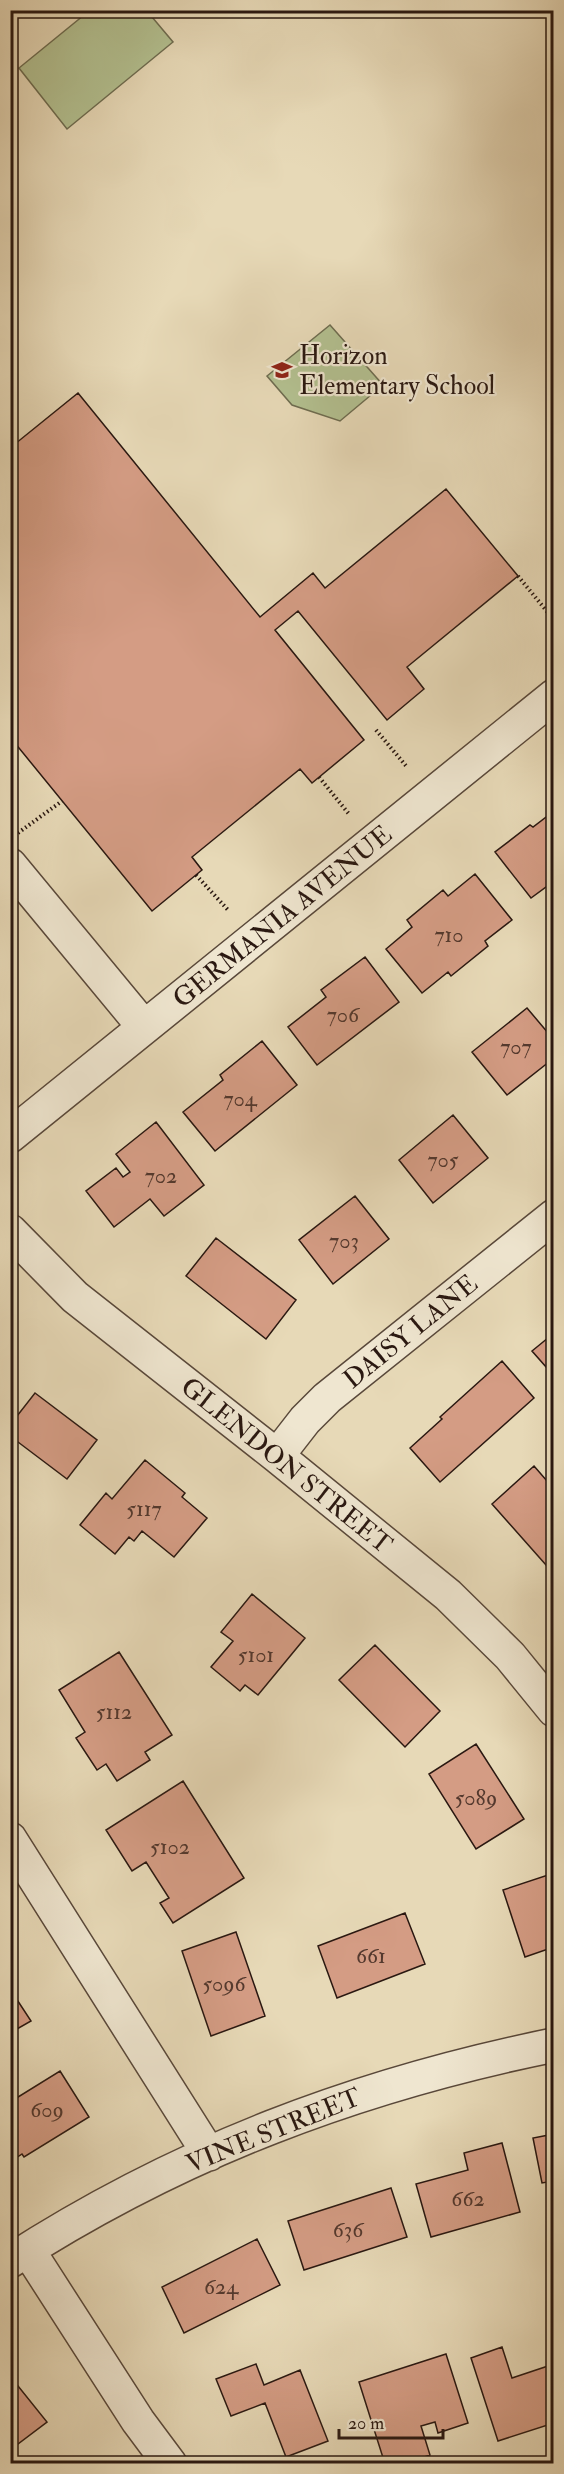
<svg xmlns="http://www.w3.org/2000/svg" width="564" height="2474" font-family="'IM FELL Double Pica',serif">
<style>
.green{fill:#b3c090;stroke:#6e6c50;stroke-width:1.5}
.building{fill:#d49c84;stroke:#2a1811;stroke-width:1.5}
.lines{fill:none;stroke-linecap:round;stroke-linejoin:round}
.minor-casing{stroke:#59483a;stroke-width:36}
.path{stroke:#2a1811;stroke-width:4;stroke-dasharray:1.5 3;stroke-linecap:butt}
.minor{stroke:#efe6d0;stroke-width:33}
.labels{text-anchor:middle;stroke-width:4.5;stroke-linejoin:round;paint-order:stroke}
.number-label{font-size:22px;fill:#54392e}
.poi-label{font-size:26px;fill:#2a1811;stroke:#efe6d0;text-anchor:start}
.street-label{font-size:26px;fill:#2a1811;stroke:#efe6d0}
</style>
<rect width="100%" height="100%" fill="#e7d9b7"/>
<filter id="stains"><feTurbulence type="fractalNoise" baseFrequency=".00333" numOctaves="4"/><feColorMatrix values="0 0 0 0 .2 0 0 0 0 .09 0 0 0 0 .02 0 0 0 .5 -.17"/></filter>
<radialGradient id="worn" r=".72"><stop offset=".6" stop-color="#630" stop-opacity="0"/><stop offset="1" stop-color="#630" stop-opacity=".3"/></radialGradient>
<path class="green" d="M89,11H147L173,42L67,129L19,68Z
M330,325L383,385L340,421L292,405L267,376Z"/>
<path class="building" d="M78,393L260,617L313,573L325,588L446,489L518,576L407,667L424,689L387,720L298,611L275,630L364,740L312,783L300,769L192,857L202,870L152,911L10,737V448Z
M554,811V881L531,898L495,852L530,825L533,827Z
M475,874L512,920L485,941L488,946L451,976L448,972L422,993L386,949L412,927L407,920L443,890L448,896Z
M365,957L399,1002L317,1065L288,1027L326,997L321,990Z
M527,1008L554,1040V1058L507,1095L472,1052Z
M262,1041L297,1085L215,1151L183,1112L223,1080L220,1075Z
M453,1115L488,1158L433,1203L399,1160Z
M156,1122L204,1185L164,1216L150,1199L114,1227L86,1191L116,1168L123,1177L130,1172L116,1154Z
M355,1196L389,1239L333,1284L299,1240Z
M216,1238L296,1300L266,1339L186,1276Z
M554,1333V1376L532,1351Z
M502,1361L534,1398L440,1482L410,1448L442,1419L440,1417Z
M35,1393L97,1440L67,1479L10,1436V1425Z
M145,1460L185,1493L182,1497L207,1518L174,1557L142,1531L134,1541L129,1537L115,1554L80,1525L106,1493L112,1499Z
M534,1466L554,1489V1574L492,1504Z
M252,1594L305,1638L258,1695L245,1685L240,1691L211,1667L233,1641L221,1632Z
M375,1645L440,1711L405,1747L339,1680Z
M119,1652L172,1735L145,1752L150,1760L117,1781L106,1764L97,1770L76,1738L85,1732L59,1690Z
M476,1744L524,1819L476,1849L429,1774Z
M183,1781L244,1878L173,1923L160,1903L169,1898L146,1862L132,1871L106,1830Z
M554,1873V1947L525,1957L503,1890Z
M405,1913L425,1964L337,1998L318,1946Z
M236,1932L265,2016L211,2036L182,1951Z
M10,1989L31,2021L10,2033Z
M60,2071L89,2117L24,2157L22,2154L10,2162V2102Z
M554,2134V2184L553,2181L542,2183L533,2138Z
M502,2143L520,2212L431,2237L416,2184L468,2170L464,2153Z
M391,2188L407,2237L304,2270L288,2221Z
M257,2239L280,2285L184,2333L162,2287Z
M502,2347L512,2378L548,2366L554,2382V2423L498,2441L471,2358Z
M446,2354L468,2423L438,2433L435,2422L421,2426L430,2455L405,2464H385L359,2382Z
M256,2364L264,2385L300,2370L328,2441L286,2457L265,2403L231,2416L216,2379Z
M10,2376L47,2422L10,2450Z"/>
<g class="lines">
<g class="minor-casing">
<path id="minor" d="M10,865L144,1027
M10,1136L554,696
M10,1231L75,1297L277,1456L448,1595L510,1656L554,1710
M277,1456L305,1420L327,1398L554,1216
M10,1839L209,2154
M28,2250L138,2421L170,2464
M10,2261C179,2152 357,2085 554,2045"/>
</g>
<path class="path" d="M518,576L554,620
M376,730L407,767
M319,777L349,814
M18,833L62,801
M196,875L229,911"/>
<use href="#minor" class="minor"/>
</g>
<defs>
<g id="school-bare" transform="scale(1.62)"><path d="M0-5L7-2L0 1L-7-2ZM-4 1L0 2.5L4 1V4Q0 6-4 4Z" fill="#8f2418" stroke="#efe6d0" stroke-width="2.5" paint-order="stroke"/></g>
</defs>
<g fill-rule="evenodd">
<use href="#school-bare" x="282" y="370"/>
</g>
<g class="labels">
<g class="number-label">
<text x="449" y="942">710</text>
<text x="343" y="1022">706</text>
<text x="516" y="1054">707</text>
<text x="240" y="1106">704</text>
<text x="443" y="1167">705</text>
<text x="161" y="1183">702</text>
<text x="344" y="1248">703</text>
<text x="144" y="1516">5117</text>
<text x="256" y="1662">5101</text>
<text x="114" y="1719">5112</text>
<text x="476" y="1805">5089</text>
<text x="170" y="1854">5102</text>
<text x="371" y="1963">661</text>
<text x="224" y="1991">5096</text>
<text x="47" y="2117">609</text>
<text x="468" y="2206">662</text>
<text x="348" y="2237">636</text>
<text x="221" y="2294">624</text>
</g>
<g class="poi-label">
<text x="299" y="364">Horizon<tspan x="299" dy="30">Elementary School</tspan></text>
</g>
<g class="street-label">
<text transform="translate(282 916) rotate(-39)" y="9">GERMANIA AVENUE</text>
<text transform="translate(410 1331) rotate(-39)" y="9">DAISY LANE</text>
<text transform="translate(287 1465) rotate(39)" y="9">GLENDON STREET</text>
<text transform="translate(273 2130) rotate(-22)" y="9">VINE STREET</text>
</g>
</g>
<rect width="564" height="2474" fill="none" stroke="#e7d9b7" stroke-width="36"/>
<rect x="12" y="12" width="540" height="2450" fill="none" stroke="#2a1811" stroke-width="3"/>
<rect x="18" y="18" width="528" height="2438" fill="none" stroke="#2a1811" stroke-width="1.5"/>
<path d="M339 2429v9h104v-9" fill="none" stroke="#2a1811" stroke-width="3"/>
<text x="348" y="2429" font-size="18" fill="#2a1811" stroke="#efe6d0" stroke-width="4.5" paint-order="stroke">20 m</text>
<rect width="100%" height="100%" filter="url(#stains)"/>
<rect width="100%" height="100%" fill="url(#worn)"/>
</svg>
